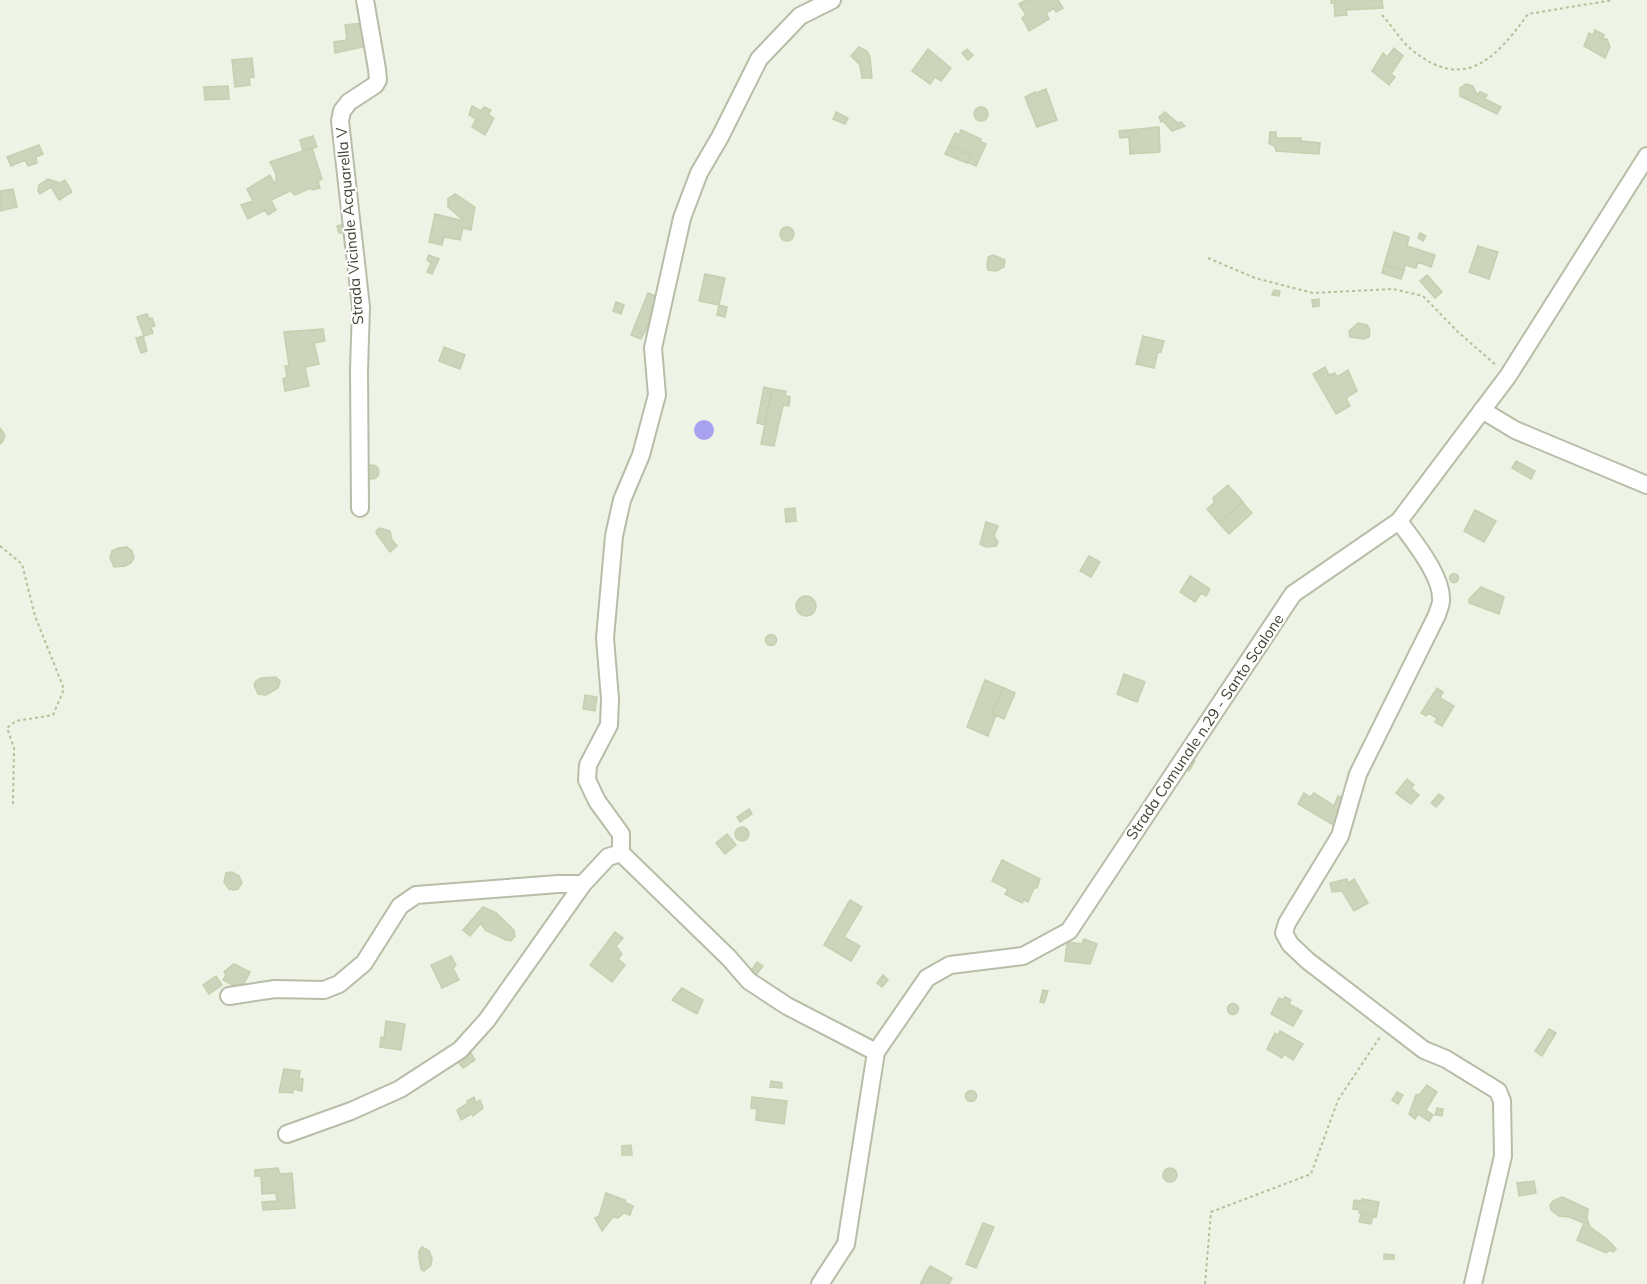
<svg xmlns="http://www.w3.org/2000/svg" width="1647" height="1284" font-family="Mulish,sans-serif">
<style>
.water{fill:#a8a2f0}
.building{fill:#cdd4bb;stroke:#c6cfaf;stroke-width:1.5}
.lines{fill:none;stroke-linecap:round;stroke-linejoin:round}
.minor-casing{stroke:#b7bea8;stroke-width:20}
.path{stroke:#b4c09a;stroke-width:2;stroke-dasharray:3 3;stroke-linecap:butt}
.minor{stroke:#fff;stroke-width:16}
.labels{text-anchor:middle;stroke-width:4.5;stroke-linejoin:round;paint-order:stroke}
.street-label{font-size:15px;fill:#414535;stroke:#fff}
</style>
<rect width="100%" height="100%" fill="#eef3e6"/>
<path class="water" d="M694 430a10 10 0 1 1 20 0a10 10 0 1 1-20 0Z"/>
<path class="building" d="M1026,0H1058L1063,8L1056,12L1054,8L1046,13L1049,19L1029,31L1022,18L1026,15L1019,4Z
M1331,0H1382L1383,8L1346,10L1347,15L1335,16L1334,3H1331Z
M364,23L367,46L335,53L334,42L347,40L345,25Z
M1595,30L1604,35L1603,39H1607L1610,47L1605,58L1584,46L1589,33L1593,35Z
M859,47L867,51L870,57L872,78H862L860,65L851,56Z
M1394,48L1403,56L1391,74L1395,77L1389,85L1372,71L1383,53L1387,57Z
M928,49L951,68L941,81L935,77L930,84L912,71Z
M967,49L973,55L968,60L962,53Z
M252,58L254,77L249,78L250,85L235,87L232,60Z
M1466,84L1473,86L1476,93L1478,94L1480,92L1487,95L1485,99L1501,107L1497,114L1460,96V88Z
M228,86L229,99L205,100L204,87Z
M1046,89L1057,120L1037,127L1025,97L1035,92L1036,93Z
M472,106L481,111L484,107L491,110L488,114L494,118L485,135L472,127L476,119L469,115Z
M974 114a7 7 0 1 1 14 0a7 7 0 1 1-14 0Z
M836,112L848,118L845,124L833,119Z
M1165,112L1178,123L1181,122L1185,126L1172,131L1163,121L1161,122L1159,117Z
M1159,127L1160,152L1130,154L1129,137L1120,138L1119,131Z
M961,130L981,139L980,141L986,144L976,166L967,162L971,155L949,146L955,133L959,135Z
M1270,132H1276V138H1301V141L1320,143L1319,154L1276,151L1275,147L1269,143Z
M313,136L317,147L303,151L300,140Z
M39,145L43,154L36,157L37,163L28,166L25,160L11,166L7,157Z
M949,146L971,155L967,163L945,154Z
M312,148L322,179L318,181L320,188L312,190L311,188L295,195L290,191L271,200L276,210L268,215L265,210L248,219L241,205L253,201L247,189L270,175L274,183L276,181V174L270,162Z
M48,179L60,183L65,180L72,192L59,200L51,187L40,194L38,191L39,185Z
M13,189L17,207L0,211V191Z
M455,194L475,207L471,230L463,228L460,240L444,237L442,245L429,242L435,214L464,221L448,207V199Z
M345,224L346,232L339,233L337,226Z
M780 234a7 7 0 1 1 14 0a7 7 0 1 1-14 0Z
M1394,232L1409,237L1407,246L1435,255L1431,267L1418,262L1416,268L1405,265L1404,271L1384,265Z
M1420,233L1426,236L1423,241L1418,238Z
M1478,246L1498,252L1489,279L1469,272Z
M429,255L439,259L432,274L427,272L431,263L427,260Z
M993,255L1005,260L1004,267L996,271L988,270L987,266L988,257Z
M1384,265L1404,271L1401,279L1382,273Z
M705,274L725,278L719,305L699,301Z
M1427,275L1442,292L1435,298L1420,281Z
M1274,290L1280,291L1279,296L1272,295Z
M648,293L656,296L654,305L657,308L641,339L631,335Z
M1319,299V306L1313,307L1312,300Z
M616,302L624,305L621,314L613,311Z
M719,305L727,307L725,317L717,315Z
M147,314L149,319L152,318L155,326L151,327L153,333L144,336L137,317Z
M1358,323L1367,325L1370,330L1369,337L1364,339L1350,337L1349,331Z
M323,329L325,341L314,343L319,364L305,367L309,386L285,391L283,379L287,377L285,366H289L284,332Z
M143,336L147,351L141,353L136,338Z
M1143,336L1164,341L1161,352L1158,351L1154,368L1136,364Z
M444,347L465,355L460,369L439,361Z
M1325,367L1329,375L1335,373L1337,377L1348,370L1357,391L1346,398L1350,406L1336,414L1313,374Z
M764,387L772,389L765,425L757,423Z
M772,389L786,391L785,395L790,397L789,406L783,405L774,446L761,444Z
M0,428L5,435L3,441L0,444Z
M1516,461L1535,471L1531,479L1512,468Z
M365 472a7 7 0 1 1 14 0a7 7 0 1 1-14 0Z
M1228,485L1243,502L1219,523L1207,509L1214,503L1213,498Z
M1242,502L1252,513L1229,534L1219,523Z
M795,508L796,521L786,522L785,509Z
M1475,510L1496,521L1484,542L1464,531Z
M986,522L998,526L994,536L998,542L996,546L986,547L980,544Z
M380,528L390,531L392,540L397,546L390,552L376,533L377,530Z
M127,547L132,551L134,558L131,563L125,566L114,567L110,558L112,551L118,548Z
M1089,556L1100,562L1091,577L1080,571Z
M1449.5 578a4.5 4.5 0 1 1 9 0a4.5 4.5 0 1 1-9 0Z
M1190,576L1210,589L1206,596L1201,593L1195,602L1180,592Z
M1481,587L1504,597L1499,614L1469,603V599Z
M796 606a10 10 0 1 1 20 0a10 10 0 1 1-20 0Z
M765.5 640a5.5 5.5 0 1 1 11 0a5.5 5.5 0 1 1-11 0Z
M1124,674L1145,682L1137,702L1117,694Z
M276,677L280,681L278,688L266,695L258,694L254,685L256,681L261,678Z
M985,680L1004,688L991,713L996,715L988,736L967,727Z
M1004,688L1015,693L1004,719L991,713Z
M1437,688L1443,692L1440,698L1454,706L1442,726L1435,722L1437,718L1428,713L1426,716L1421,713Z
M585,695L597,697L595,711L583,709Z
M1187,756L1195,761L1189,771L1181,766Z
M1407,779L1414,785L1411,788L1419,795L1411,804L1396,793Z
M1304,793L1310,797L1314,793L1334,806L1338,796L1345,798L1335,826L1298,804Z
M1439,794L1444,798L1436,807L1431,803Z
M749,809L752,814L740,822L737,817Z
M735 834a7 7 0 1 1 14 0a7 7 0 1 1-14 0Z
M727,834L736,845L725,854L716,843Z
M1002,860L1040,879L1037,888H1034L1028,902L1024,900L1022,903L1005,894L1008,889L992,881Z
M232,872L239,876L242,883L238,889L234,890L229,889L224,882L226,873Z
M1347,879L1348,883L1354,879L1368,903L1354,911L1342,891L1332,892L1330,883Z
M850,900L862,907L844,937L860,946L851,961L824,945Z
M483,907L496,913L514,930L515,936L511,941L506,940L485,930L481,923L470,936L463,930Z
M615,932L623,938L616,946L622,954L618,959L625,965L612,982L590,965Z
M1084,939L1097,944L1090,964L1065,961L1067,942L1082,944Z
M451,956L456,965L453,968L459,980L442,988L431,965Z
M757,962L763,966L755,976L750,973Z
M234,964L250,972L241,989L223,980L226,975L224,972Z
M883,975L888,980L882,987L877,983Z
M216,976L222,985L209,994L203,985Z
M682,988L703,1000L697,1014L672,1000Z
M1043,990L1048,991L1044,1003L1040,1002Z
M1285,997L1291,1000L1289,1004L1302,1011L1293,1026L1271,1014L1279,998L1283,1000Z
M1227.5 1009a5.5 5.5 0 1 1 11 0a5.5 5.5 0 1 1-11 0Z
M386,1021L405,1024L401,1050L380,1047L381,1037L384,1038Z
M1549,1029L1556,1033L1542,1056L1535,1051Z
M1280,1031L1303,1044L1293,1060L1284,1054L1282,1058L1267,1049L1275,1033L1278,1035Z
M471,1053L475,1060L463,1068L458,1062Z
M284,1069L300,1071L299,1079H303L302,1091L293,1089V1093L279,1092Z
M771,1081L782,1083V1088L770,1087Z
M1427,1085L1437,1092L1426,1110L1433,1115L1429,1121L1418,1114L1415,1119L1409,1114L1416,1095L1420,1094Z
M965.5 1096a5.5 5.5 0 1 1 11 0a5.5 5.5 0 1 1-11 0Z
M1397,1092L1403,1095L1398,1104L1392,1100Z
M474,1097L476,1103L480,1100L483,1108L473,1116L471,1114L461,1120L457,1110L468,1103L467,1101Z
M752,1097L787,1101L784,1124L756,1120L757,1109L751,1108Z
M1437,1108L1443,1109L1442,1116L1435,1115Z
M631,1145L632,1155H622V1146Z
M278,1168L280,1174L292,1173L295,1208L263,1210L262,1202L277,1201L276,1193L262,1194L261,1176H255V1170Z
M1163 1175a7 7 0 1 1 14 0a7 7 0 1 1-14 0Z
M1534,1181L1536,1193L1519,1196L1517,1183Z
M606,1193L625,1200L626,1203L633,1206L630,1215L624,1213L618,1218L613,1217L602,1231L595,1218L599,1216Z
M1562,1197L1588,1209L1587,1219L1590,1227L1608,1240L1616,1249L1613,1252L1610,1250L1606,1253L1577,1240L1584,1223L1569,1217L1559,1216L1551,1210L1550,1205L1553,1201Z
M1362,1199L1379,1202L1376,1217L1359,1213L1360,1210L1353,1209L1354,1200L1362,1201Z
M1361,1214L1373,1216L1371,1224L1359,1222Z
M983,1223L994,1227L976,1268L966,1264Z
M422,1247L429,1251L432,1258L431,1265L424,1271L421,1269L419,1258V1251Z
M1384,1254L1394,1255V1259H1384Z
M930,1266L952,1278L949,1284H920Z"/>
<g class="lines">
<g class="minor-casing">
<path id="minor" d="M832,0L800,16L759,59L720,137L699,173L682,218L653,348L657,395L641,455L622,500L614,536L605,638L610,699L609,725L588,765L587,780L597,801L621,834V853L729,958L749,981L787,1006L876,1052
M1482,410L1515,430L1647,485
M360,508L359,370L361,307L340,121L342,111L349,102L375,85L378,80L377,69L365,0
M1399,521C1413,541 1443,576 1441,601C1441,605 1438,611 1437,615L1358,774L1340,836L1287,923L1284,933L1290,944L1308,961L1424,1050L1446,1059L1498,1091L1502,1101L1503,1156L1473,1284
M229,996L275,989L324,990L339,984L364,963L400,906L416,895L558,884H583
M287,1134L351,1111L400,1089L460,1050L487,1020L583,884L608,857L621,853
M820,1284L846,1244L876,1052L927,978L950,965L1023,956L1069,931L1293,594L1399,521L1508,376L1647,156"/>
</g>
<path class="path" d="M1382,15C1392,26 1401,41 1412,50C1465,93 1496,58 1528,14L1613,0
M1208,258L1255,278L1313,293L1393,289L1423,296L1458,332L1497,366
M0,546L22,564L35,616L64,689L53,715L16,721L7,728L14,748L13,804
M1205,1284L1211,1212L1311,1174L1338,1100L1380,1037"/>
<use href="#minor" class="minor"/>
</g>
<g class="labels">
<g class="street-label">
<text transform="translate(350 226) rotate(-95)" y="5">Strada Vicinale Acquarella V</text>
<text transform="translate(1205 727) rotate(-56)" y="5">Strada Comunale n.29 - Santo Scalone</text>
</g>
</g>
</svg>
